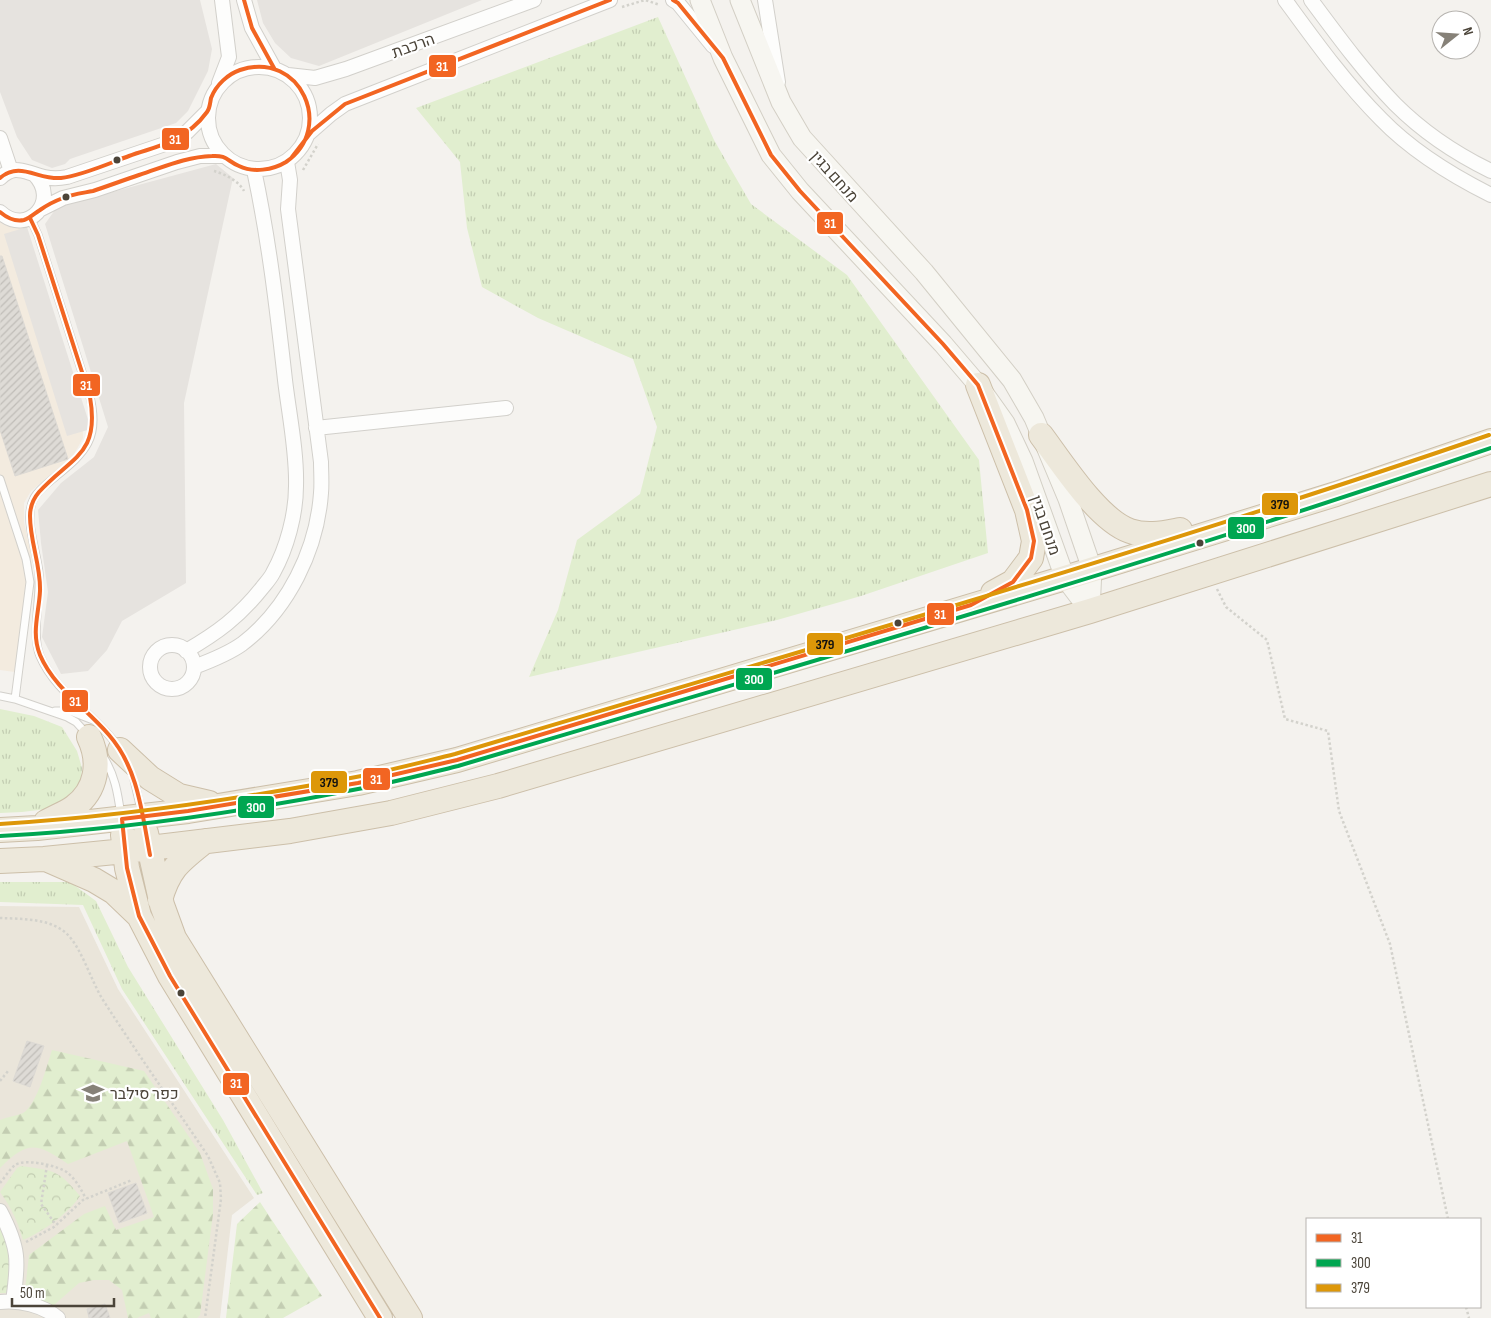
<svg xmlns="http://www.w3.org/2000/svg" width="1491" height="1318" font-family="'Sofia Sans Condensed',Heebo,sans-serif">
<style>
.commercial{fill:#f3ebdf}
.education{fill:#eae5da}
.grass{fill:url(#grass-tufts)}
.forest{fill:url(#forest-firs)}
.park{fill:url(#park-crowns)}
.parking{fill:#e6e3df}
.building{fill:url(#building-hatch);stroke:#dcd9d4}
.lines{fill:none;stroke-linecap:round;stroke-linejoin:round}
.lane-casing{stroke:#d2d0cb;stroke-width:9}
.street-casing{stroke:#d2d0cb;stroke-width:16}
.secondary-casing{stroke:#d3cfc5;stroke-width:21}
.highway-casing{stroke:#ccbfa9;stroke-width:26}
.path{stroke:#d3d2cc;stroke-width:2.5;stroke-dasharray:2.5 2.5;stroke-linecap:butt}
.lane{stroke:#fdfdfc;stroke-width:7}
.street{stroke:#fdfdfc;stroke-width:14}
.secondary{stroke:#f7f6f1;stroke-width:19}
.highway{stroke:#ede8db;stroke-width:24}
.bus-1-casing{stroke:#fff;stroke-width:8}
.bus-2-casing{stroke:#fff;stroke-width:8}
.bus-3-casing{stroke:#fff;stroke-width:8}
.bus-1{stroke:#f26522;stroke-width:4}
.bus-2{stroke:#00a651;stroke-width:4}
.bus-3{stroke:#dd9709;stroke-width:4}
.bus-dot{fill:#4b4439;stroke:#fff;stroke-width:2}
.labels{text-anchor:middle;stroke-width:4.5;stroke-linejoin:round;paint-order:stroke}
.street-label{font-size:16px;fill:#4b4439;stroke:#fff}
.poi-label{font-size:16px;fill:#4b4439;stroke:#fff;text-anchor:start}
.line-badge{stroke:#fff;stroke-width:2}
.badge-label{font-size:14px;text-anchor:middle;font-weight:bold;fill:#fff}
.pale-badge-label{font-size:14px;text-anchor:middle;font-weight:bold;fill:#111}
</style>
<defs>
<pattern id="grass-tufts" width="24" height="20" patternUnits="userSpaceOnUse" patternTransform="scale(1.25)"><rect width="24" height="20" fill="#e1eecf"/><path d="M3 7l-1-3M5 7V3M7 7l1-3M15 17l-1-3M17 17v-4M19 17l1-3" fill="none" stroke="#c3cdb2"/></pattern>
<pattern id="forest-firs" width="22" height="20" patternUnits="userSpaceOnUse" patternTransform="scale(1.25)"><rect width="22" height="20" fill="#e1eecf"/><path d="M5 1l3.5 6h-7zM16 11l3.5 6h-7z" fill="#c3cdb2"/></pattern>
<pattern id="park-crowns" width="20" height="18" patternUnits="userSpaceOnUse" patternTransform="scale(1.25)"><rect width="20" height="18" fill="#e1eecf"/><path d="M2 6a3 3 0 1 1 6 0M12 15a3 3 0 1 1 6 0" fill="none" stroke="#c3cdb2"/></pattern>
<pattern id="building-hatch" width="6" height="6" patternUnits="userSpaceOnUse" patternTransform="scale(1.25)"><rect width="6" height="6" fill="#dedbd6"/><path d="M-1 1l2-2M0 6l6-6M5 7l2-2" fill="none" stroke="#c0bdb8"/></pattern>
</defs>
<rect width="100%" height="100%" fill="#f4f2ee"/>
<path class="commercial" d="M0,222L7,226L25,229L82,408L83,438L73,456L31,491L24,503V522L31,553L33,579L22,673L0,670Z"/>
<path class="education" d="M0,906L79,907L118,989L254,1198L232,1215L220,1318H0Z"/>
<path class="grass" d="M658,17L714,140L751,204L847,275L979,460L988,553L861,596L777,620L529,677L558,610L577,540L640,494L657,427L633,359L538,318L482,287L467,228L460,162L416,108Z
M0,709L34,716L62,727L77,751L82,768L80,789L55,808L22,812L0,813Z
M0,882H70L96,901L128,967L223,1120L263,1193L257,1195L122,989L83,905L0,902Z"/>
<path class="forest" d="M52,1050L144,1071L200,1153L213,1189V1214L200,1315L197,1318H151L149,1313L137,1318H128L122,1290L109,1280H94L79,1283L54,1305L31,1300L25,1290L29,1255L84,1214L105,1206L116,1230L154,1217L127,1141L68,1164C37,1143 28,1140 0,1168V1120C7,1117 16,1116 23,1113C37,1105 47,1065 52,1050Z
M260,1202L322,1296L283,1318H226L237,1224Z"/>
<path class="park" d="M21,1166C54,1171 58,1169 80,1196C69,1213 41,1233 23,1240C18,1222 11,1207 0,1192L17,1168Z
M0,1225C11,1253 16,1263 6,1293H0Z"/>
<path class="parking" d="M0,0H200L212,49L208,71L188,111L176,123L70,159L65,164L52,168L32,160L17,137L0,92Z
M257,0H482L319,66L291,58L275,43L263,23Z
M216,164L233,178L184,403L186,583L122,621L107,650L88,671L61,674L42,637L48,592L41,543L38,510L61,483L94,457L108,427L45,224L57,207Z
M27,227L91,429L67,436L4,234Z"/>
<path class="building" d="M0,256H2L68,459L15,476L0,430Z
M27,1041L44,1046L30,1087L13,1081Z
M136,1183L147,1213L119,1223L108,1193Z
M105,1304L110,1318H89L87,1309Z"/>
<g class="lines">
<g class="lane-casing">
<path id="lane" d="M30,218L38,235L90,397C100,438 86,452 55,477C48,483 39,489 34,498C23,518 37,551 39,573C41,598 31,634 40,656C56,694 97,715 119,748
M0,479L26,559L30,582L15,699
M0,696L15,699L67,717L76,722L87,734
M55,711H70L93,720
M102,755C115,774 118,794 121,816
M132,771L142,814"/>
</g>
<g class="street-casing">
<path id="street" d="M244,0L252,28L274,68
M673,0L678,3L713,46
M765,0L778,82
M1285,0C1315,41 1345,83 1381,119C1412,151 1451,175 1491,195
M1311,0C1337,35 1364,72 1395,104C1422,131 1456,154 1491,171
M208 118a51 51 0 1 1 102 0a51 51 0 1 1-102 0Z
M288,75L315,78L346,69L534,0
M219,83L229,57L222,0
M307,135L331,114L345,104L610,0
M0,138L11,171
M0,178C13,166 20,170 34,174C44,178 57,179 67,177L168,143L187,132L208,111
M41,209L63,198L95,190L177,162L200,156H224
M0,212C27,237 61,201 34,174
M316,428L506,408
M150 667a22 22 0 1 1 44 0a22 22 0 1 1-44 0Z
M186,651C217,633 239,617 262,588C265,584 270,579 273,573C287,548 296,514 296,486C297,452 289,414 285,380C277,309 269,240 254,170
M194,667C210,661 228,654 242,644C288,609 317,550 321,493C322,483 321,472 321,462L288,209L290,180L287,162
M0,1211C19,1247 19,1261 13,1301
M0,1302C20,1300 42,1305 58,1318"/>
</g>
<g class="secondary-casing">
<path id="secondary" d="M700,0L723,58L771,155L800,191L943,344L978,385L1005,423L1023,461L1065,578L1090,611
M740,0L781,102L802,138L924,272L1012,380L1034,418L1068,499L1092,569L1090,611"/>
</g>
<g class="highway-casing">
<path id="highway" d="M978,385L1027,510L1034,541L1031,558L1013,582L993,593
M1041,435C1062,463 1098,520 1130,531C1147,537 1164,533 1180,530
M120,750L150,778L179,796L209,803
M46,822C55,817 66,813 74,807C97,790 101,762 89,737
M0,830L37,828L188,811L358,783L457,760L1065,578L1336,494L1491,441
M146,833L162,905L174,938L410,1318
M123,835L127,868L139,916L170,976L380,1318
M46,859L94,880L114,892L138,915
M0,861L44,859L125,851L290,831L391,813L498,786L1090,611L1491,484
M160,900C169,868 180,861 205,841"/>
</g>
<path class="path" d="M622,7L645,0L660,5
M303,170L318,144
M214,171C224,174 238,180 244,191
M1217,589L1226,607L1267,640L1285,719L1328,731L1339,811L1390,944L1448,1219
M0,918C21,919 49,918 66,933C82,948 91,981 103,1000C137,1053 173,1104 208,1156L220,1183L221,1199L205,1318
M0,1081L8,1071
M47,1165L41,1204L56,1225
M0,1183C5,1177 10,1169 15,1165C25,1158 60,1166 68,1173C76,1180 81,1189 86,1199
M26,1242L54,1227L83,1200L132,1180
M1466,1307L1469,1318"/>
<use href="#lane" class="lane"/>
<use href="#street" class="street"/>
<use href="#secondary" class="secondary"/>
<use href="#highway" class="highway"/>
<g class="bus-1-casing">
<path id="bus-1" d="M244,0L252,28L274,68
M292,157L312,131L345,104L610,0
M0,178C20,161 38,180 61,178C81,176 110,163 129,156C145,150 161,147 175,139C187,133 199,123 207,112C210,108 210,103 211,98C216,85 228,74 240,70C301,50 335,129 286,162C273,170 253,173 239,166C227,161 227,155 212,156C185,157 164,167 139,175C124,180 108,186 93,191C83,193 73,194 63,198C55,201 47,205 40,210C35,213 30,218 24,220C15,222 7,218 0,212
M30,218L38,235L90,397C100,455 72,456 39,492C33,499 30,507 30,516C30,542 41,566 40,591C39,613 31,633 40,655C54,688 86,708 109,735C138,768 142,813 150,855
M380,1318L170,976L139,916L127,868L122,819L188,811L358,783L457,760L971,605L1013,582L1031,558L1034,541L1027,510L978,385L943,344L800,191L771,155L723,58L678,3L673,0"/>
</g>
<g class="bus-2-casing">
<path id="bus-2" d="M0,836C119,830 242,812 358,789C392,783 425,774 458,766C804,664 1150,564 1491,448"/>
</g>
<g class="bus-3-casing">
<path id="bus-3" d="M0,824C118,817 240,799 356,777C389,771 422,762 455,754C801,651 1148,552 1489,435"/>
</g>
<use href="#bus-1" class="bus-1"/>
<use href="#bus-2" class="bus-2"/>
<use href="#bus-3" class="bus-3"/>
</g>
<defs>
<g id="school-bare" transform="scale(1.725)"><path d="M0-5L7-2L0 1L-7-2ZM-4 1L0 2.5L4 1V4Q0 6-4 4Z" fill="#868178" stroke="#fff" stroke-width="2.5" paint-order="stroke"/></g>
</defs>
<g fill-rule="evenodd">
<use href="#school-bare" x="93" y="1093"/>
</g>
<g class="bus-dot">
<circle cx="117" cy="160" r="4.5"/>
<circle cx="66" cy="197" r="4.5"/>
<circle cx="1200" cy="543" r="4.5"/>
<circle cx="898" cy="623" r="4.5"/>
<circle cx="181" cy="993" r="4.5"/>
</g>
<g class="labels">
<g class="street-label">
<text transform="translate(413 45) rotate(-20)" y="6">הרכבת</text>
<text transform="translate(835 176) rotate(48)" y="6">מנחם בגין</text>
<text transform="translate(1046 525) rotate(71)" y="6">מנחם בגין</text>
</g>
<g class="poi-label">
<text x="110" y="1099">כפר סילבר</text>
</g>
</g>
<g class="line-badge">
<rect x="428" y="54" width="29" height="24" rx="5" fill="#f26522"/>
<rect x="161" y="127" width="29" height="24" rx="5" fill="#f26522"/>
<rect x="816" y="211" width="28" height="24" rx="5" fill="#f26522"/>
<rect x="72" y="373" width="29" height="24" rx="5" fill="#f26522"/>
<rect x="1261" y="492" width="38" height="24" rx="5" fill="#dd9709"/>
<rect x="1227" y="516" width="38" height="24" rx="5" fill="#00a651"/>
<rect x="926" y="602" width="29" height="24" rx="5" fill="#f26522"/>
<rect x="806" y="632" width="38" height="24" rx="5" fill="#dd9709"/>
<rect x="735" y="667" width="38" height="24" rx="5" fill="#00a651"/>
<rect x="61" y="689" width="28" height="24" rx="5" fill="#f26522"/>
<rect x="362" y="767" width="29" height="24" rx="5" fill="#f26522"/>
<rect x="310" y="770" width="38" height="24" rx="5" fill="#dd9709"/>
<rect x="237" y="795" width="38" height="24" rx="5" fill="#00a651"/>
<rect x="222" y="1072" width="28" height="24" rx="5" fill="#f26522"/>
</g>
<g class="badge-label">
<text x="442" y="71">31</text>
<text x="175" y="144">31</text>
<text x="830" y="228">31</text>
<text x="86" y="390">31</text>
<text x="1246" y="533">300</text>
<text x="940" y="619">31</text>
<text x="754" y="684">300</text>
<text x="75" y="706">31</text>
<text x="376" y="784">31</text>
<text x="256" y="812">300</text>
<text x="236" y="1088">31</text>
</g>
<g class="pale-badge-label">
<text x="1280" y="509">379</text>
<text x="825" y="649">379</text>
<text x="329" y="787">379</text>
</g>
<rect x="1306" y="1218" width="175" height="90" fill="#ffffff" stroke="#b7b4b0"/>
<rect x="1316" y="1234" width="25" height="8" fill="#f26522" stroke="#b7b4b0"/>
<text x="1351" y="1243" font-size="15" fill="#4b4439">31</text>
<rect x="1316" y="1259" width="25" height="8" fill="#00a651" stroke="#b7b4b0"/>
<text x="1351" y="1268" font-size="15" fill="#4b4439">300</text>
<rect x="1316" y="1284" width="25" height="8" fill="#dd9709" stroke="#b7b4b0"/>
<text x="1351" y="1293" font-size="15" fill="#4b4439">379</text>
<g transform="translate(1456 35) rotate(73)"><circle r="24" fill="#ffffff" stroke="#b7b4b0"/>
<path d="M0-4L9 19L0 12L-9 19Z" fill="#868178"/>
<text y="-8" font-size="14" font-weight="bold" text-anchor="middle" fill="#4b4439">N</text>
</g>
<path d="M12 1298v8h102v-8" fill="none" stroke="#4b4439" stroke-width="2.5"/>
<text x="20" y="1298" font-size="15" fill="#4b4439" stroke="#ffffff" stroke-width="4" paint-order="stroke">50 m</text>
</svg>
